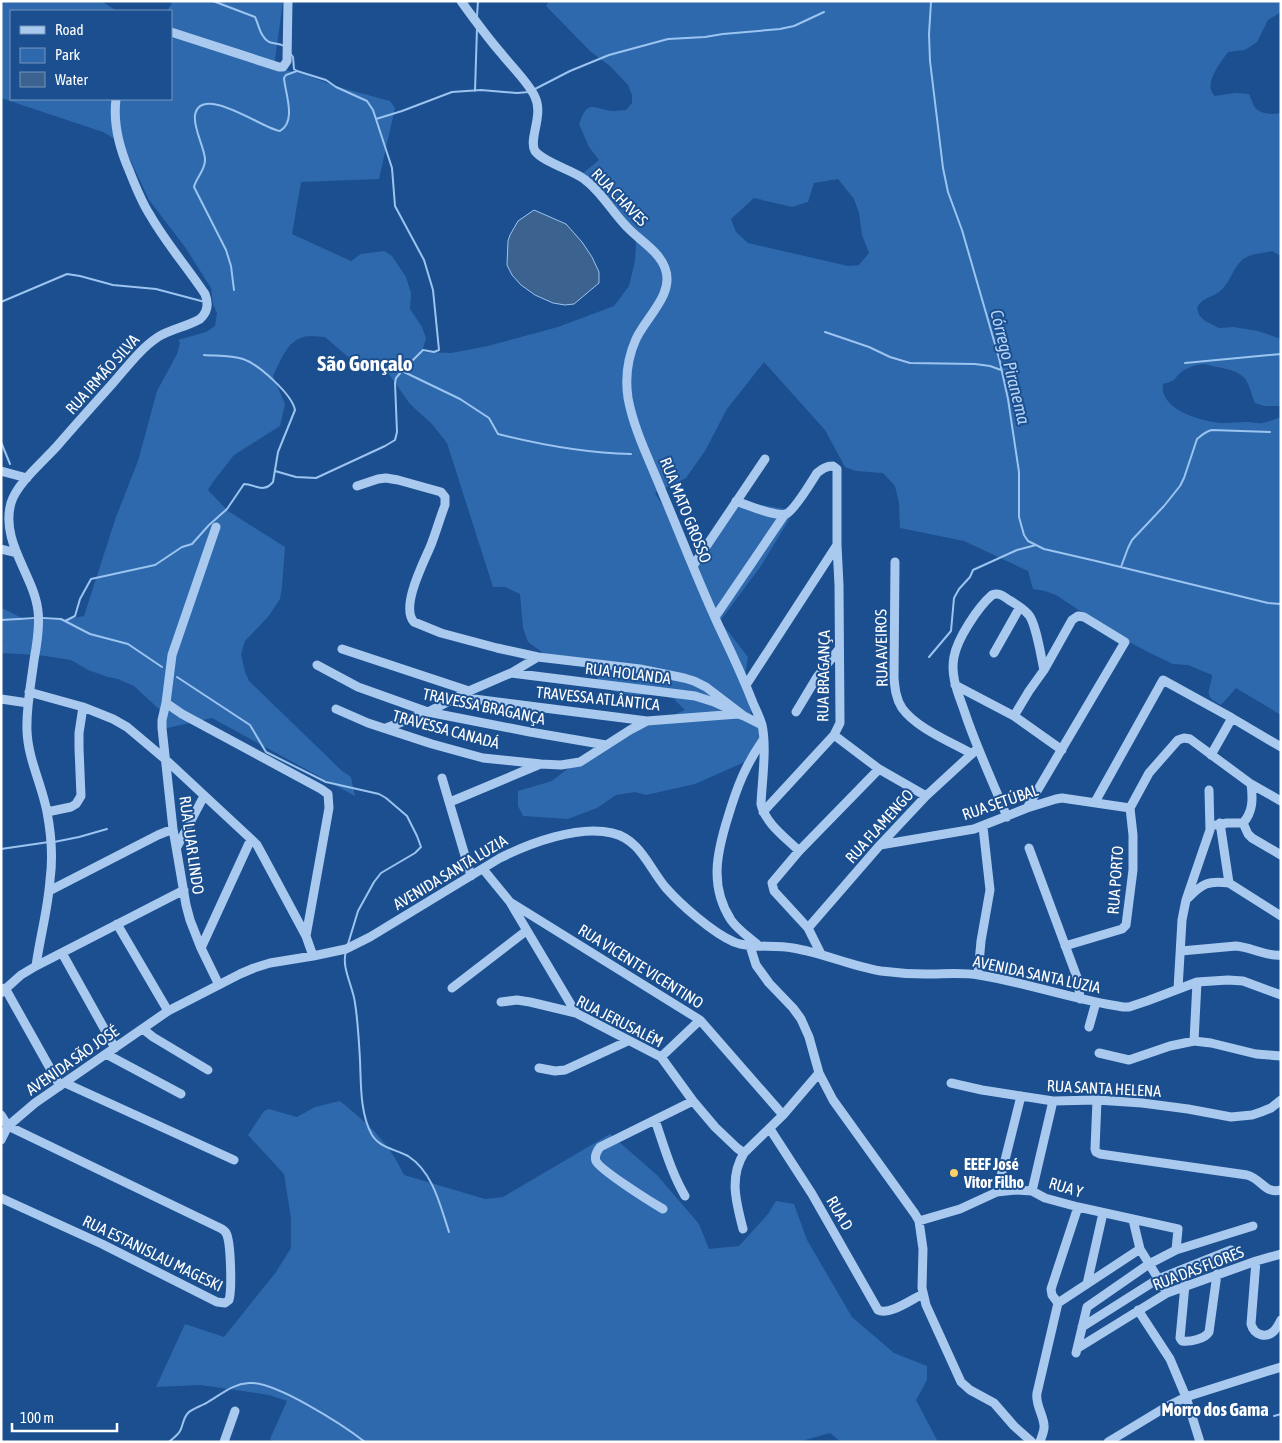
<svg xmlns="http://www.w3.org/2000/svg" width="1282" height="1443" font-family="'Asap Condensed',sans-serif">
<style>
.green{fill:#2e69ad;fill-rule:evenodd}
.water{fill:#3c6290;stroke:#9cc4f0}
.lines{fill:none;stroke-linecap:round;stroke-linejoin:round}
.stream{stroke:#9cc4f0;stroke-width:2}
.minor{stroke:#a9c9ee;stroke-width:9}
.poi-dot{fill:#ffd166;stroke:#1b4f8f;stroke-width:2}
.labels{text-anchor:middle;stroke-width:4;stroke-linejoin:round;paint-order:stroke}
.street-label{font-size:16px;fill:#fff;stroke:#1b4f8f}
.poi-label{font-size:16px;font-weight:bold;fill:#fff;stroke:#1b4f8f;text-anchor:start}
.water-label{font-size:18px;font-style:italic;fill:#b5d3f5;stroke:#1b4f8f}
.neighbourhood-label{font-size:18px;font-weight:bold;fill:#fff;stroke:#1b4f8f}
.district-label{font-size:21px;font-weight:bold;fill:#fff;stroke:#1b4f8f}
</style>
<rect width="100%" height="100%" fill="#1b4f8f"/>
<path class="green" d="M1,1H101L117,11H11V99H171V11H167L173,1H283L274,67L306,75L338,87L390,101L395,108L379,179L301,182L292,234L351,261L361,254L384,251L392,256L406,277L411,293L410,309L422,327L426,338L422,352L451,353L488,346L558,327L614,306L629,286L635,261L636,245L635,239L582,174L599,160L589,147L579,124C588,97 594,110 614,111C618,111 622,110 626,110L632,103V95L628,85L610,66L591,52L546,6L549,1H1281V12L1268,20L1257,42L1245,50L1228,52C1221,62 1202,85 1215,96L1235,93L1249,94C1251,98 1252,102 1254,106C1258,114 1273,115 1281,113V256L1272,251C1262,254 1250,253 1242,260C1232,269 1230,284 1219,292C1211,298 1201,298 1197,308L1199,315L1205,321L1219,328L1233,327L1258,331L1281,339V406H1264L1255,403C1252,397 1251,390 1248,384C1243,370 1225,369 1212,366C1203,361 1186,367 1179,374C1178,375 1175,379 1174,380C1171,382 1166,383 1163,384C1159,407 1194,419 1213,422C1224,424 1236,422 1247,422C1252,422 1258,424 1262,423C1269,422 1275,419 1281,417V715L1236,688L1221,705C1201,695 1211,691 1212,675L1188,665L1173,664L1150,653L1116,635L1056,595L1045,591L1033,589L1028,571L964,541L900,528L899,503L895,486L883,473L856,471L845,467L825,430L764,362L727,409L705,451L686,478L655,493L698,564L736,497L756,504L792,510L790,518L761,566L720,621L748,657C747,664 745,671 746,678C749,691 758,703 749,716L759,725L760,739L749,760L695,784L646,795L635,792L616,795L597,808L568,819L523,816L518,806V791L552,781L580,759L613,740L685,710L674,699L661,695H625L605,688L588,666L550,658L528,642L523,628L520,594L505,587H493L447,443L432,424L410,404L386,370L362,369L325,337C318,337 307,335 301,338C286,343 279,364 273,376L285,404L280,426L234,455L213,482L208,490L228,511L285,547L282,587L280,599L268,617L245,641L241,654L245,672L249,681L341,770L351,777L355,796L212,718L163,729V713L134,686L118,679L108,677L88,670L71,660L39,655L1,653V645L3,642L1,637L2,608L26,620H64L84,616L116,517L138,461L157,391L177,354L180,343L178,340L206,332L215,326L217,313L213,304L211,288L185,247L149,200L123,144L103,132L1,98ZM838,179L854,199L859,213L862,235L869,253L859,265L848,266L748,243L736,232L731,219L754,198L792,207L808,202L814,183Z
M340,1101C369,1125 388,1141 404,1175L485,1199L503,1197L610,1134L657,1175L699,1224L709,1249L739,1246L768,1214L776,1201L794,1204L807,1240L852,1317L894,1353L927,1366V1380L916,1400L938,1442H841L830,1433L798,1442H273L270,1439L287,1401L269,1395L201,1385L156,1387L185,1324L224,1337L276,1272L291,1248V1218L284,1174L248,1135L264,1111L269,1109L297,1117L315,1107Z"/>
<path class="water" d="M534,210L566,224L582,242L592,257L599,272V283L574,304L565,305L553,303L535,295L521,285L512,275L507,265L508,241L510,235L518,221Z"/>
<g class="lines">
<path class="stream" d="M213,1L255,17C259,25 260,37 269,42C274,44 279,43 284,46
M931,2L929,34L930,61L943,168L948,192L962,230L999,358L1008,399L1019,472V517L1024,535L1028,541L1044,549L1096,561L1268,603L1281,604
M477,16L478,1
M290,53L293,57L294,69L297,71
M535,89L570,71L609,55L668,39L705,37L723,34L780,29L794,26L824,12
M475,91L477,28
M376,119L402,111L452,92L481,90L517,93L529,92
M234,290L231,266L226,250L194,187C196,177 206,170 205,159C204,146 193,128 195,115C201,83 265,130 280,131C297,121 285,93 284,78L286,75L297,71L326,80L336,87L367,101L373,110L392,168L395,206L424,260L433,290L439,350L434,352L423,350L412,361L404,363L401,372L396,378L395,383L397,432L395,440L385,446L316,478L296,477L275,471
M1,302L67,274L80,276L113,285L156,289L205,302
M825,332L869,347L890,357L910,363L975,364L990,366L1001,370
M1185,363L1281,354
M402,371L460,399L489,418L498,434C542,445 586,453 631,454
M1,442L10,464
M1121,567L1128,548L1132,540L1164,506L1180,486L1184,478L1197,439C1202,435 1206,431 1212,430L1270,432
M41,618L61,619L90,634L128,644L162,667
M1,620L36,618
M65,621L75,616L80,599L91,579L155,565L182,547L192,544L209,525L227,509L244,484C255,484 263,494 273,482L278,452L295,410C292,394 258,364 243,359C231,355 217,356 204,355
M929,657L951,631L954,598L959,589L970,577L973,570L1017,550L1036,545
M177,677L250,725L266,752L326,782L379,794L386,798L407,816L417,836L421,847L415,853L381,873L374,882L358,911L348,944
M54,842L79,837L107,829
M1,849L49,842
M346,951C341,968 353,986 355,1003C358,1022 359,1042 360,1060C361,1084 360,1114 372,1135C380,1148 395,1149 408,1156C433,1172 440,1205 449,1232
M1274,1416L1281,1414
M169,1442C172,1439 178,1435 180,1431C183,1426 183,1418 188,1413C193,1408 202,1406 208,1402C222,1394 232,1384 249,1383C275,1381 343,1425 365,1442"/>
<path class="minor" d="M461,1C474,19 487,37 501,53C511,66 529,83 535,97C544,115 528,140 535,151C543,162 572,170 584,179C601,191 612,212 627,227C639,240 659,251 665,268C675,294 646,317 636,339C628,357 625,378 628,398C634,431 651,463 663,494C683,541 701,589 723,635C734,658 744,680 753,703C756,710 760,718 762,725C767,747 762,781 761,804C765,823 785,837 799,851
M171,32L279,67H283L287,61L288,1
M1,471L27,478
M357,486L378,479L386,478L398,480L441,492L445,497V505C440,518 436,532 431,545C424,562 400,607 414,622L441,633L497,648L538,657L640,669L684,678L694,681L706,687L744,716
M736,501C747,505 776,517 786,514C794,511 812,481 817,473C822,469 826,466 833,466L837,469V545L839,585L840,723L834,735L763,812
M216,527L172,655L166,703L162,720V728L173,829L186,905L190,920L201,948L219,985
M1,549L17,553
M895,562L894,678C895,689 896,699 902,708C916,728 951,742 972,754
M693,566L765,459
M715,617L785,514
M342,649L469,691
M994,653L1020,607
M317,665L358,687L428,712L530,732L606,745
M511,673L695,696L714,702L729,709
M746,685L837,545
M955,685L1014,716L1062,750
M29,692L83,707L113,719L127,727L165,759L251,839L257,845L263,856L306,936L313,956
M458,697L647,721L738,714L744,716L762,725
M1,699L28,703
M166,703L182,714L321,789L328,794L329,808L306,936
M336,709L368,723L432,744L483,758L541,764L561,765L580,762L630,730L647,721
M796,712L817,677L839,649
M1014,716L1029,691L1044,670L1072,620L1078,616L1084,617L1125,642L1027,808
M386,728L428,712L469,691L511,673L538,657
M834,735L879,769L926,796
M1211,755L1232,718
M442,778L471,876
M1251,784C1253,799 1253,812 1243,823L1248,834L1252,838L1281,855
M450,802L538,765
M1095,802L1163,680L1232,718L1281,747
M47,812L71,807L76,804L81,796L79,748V733L83,707
M1007,817C993,782 977,749 965,713C959,695 950,677 954,657C957,639 978,607 992,595C999,592 1003,596 1009,600C1016,604 1023,608 1028,614C1036,622 1041,657 1044,670
M1220,823L1229,883L1281,916
M1216,825L1227,823H1243
M880,845L974,829L1027,808L1056,799L1062,798L1130,808
M177,847L204,796
M1029,848L1078,980L1080,999
M483,869L510,902L576,1013
M49,891L158,835L173,829
M1188,898C1202,884 1208,880 1229,883
M510,902L700,1020L783,1115
M117,924L168,1011
M808,928L880,845L926,796L977,749
M750,946L756,965L769,983L793,1008L801,1019L809,1037L819,1073L833,1100L915,1214L919,1221L923,1249L922,1288L926,1305L961,1382L970,1390L994,1403L1014,1426L1032,1442
M759,946C750,938 738,930 731,920C709,886 717,852 728,817C737,787 745,766 763,740
M1065,946L1122,929L1126,925L1133,870V835L1130,808L1149,773L1178,740L1184,738L1190,739L1251,784L1281,801
M201,948L251,839
M1181,951L1236,946C1251,947 1266,957 1281,955
M62,953L115,1048
M821,954L808,928L774,891L772,883L799,851L879,769
M36,966C40,937 48,909 50,880C53,858 51,833 47,812C42,785 28,759 27,731C26,707 31,684 34,660C37,644 40,627 38,611C34,575 0,542 11,503C17,483 44,461 58,445C76,424 95,403 113,383C127,367 140,349 158,337C171,329 186,327 200,319C208,312 209,304 205,294C187,267 166,243 150,215C141,201 135,185 129,170C119,147 113,123 116,99
M978,974L981,941L990,890L983,827
M5,988L60,1086
M452,988L526,931
M1178,989L1182,920L1186,900L1210,830L1209,790
M1,993L21,975L36,966L184,890
M501,1002L517,1000L530,1002L576,1013L661,1057L693,1101L715,1127L737,1148L744,1153
M1089,1027L1096,1002
M143,1029L153,1037L208,1070
M1194,1041L1197,982
M1099,1053L1129,1060L1170,1046L1194,1041L1211,1043L1256,1054L1281,1056
M106,1054L181,1094
M661,1057L700,1020
M539,1068L555,1071L565,1070L628,1041
M65,1083L234,1160
M951,1083L982,1090L1053,1101L1097,1100L1142,1103L1188,1109L1231,1117L1252,1115L1261,1112L1271,1108L1281,1100
M1097,1100L1095,1149L1096,1152L1100,1154L1247,1175C1262,1179 1264,1194 1281,1190
M1,1115L8,1126L220,1228C222,1229 225,1231 226,1233C231,1241 232,1290 229,1300L225,1303L217,1302L102,1244L1,1198
M655,1120C664,1146 671,1172 685,1196
M770,1129L812,1194L878,1310C889,1316 912,1299 923,1294
M1,1140L8,1126L35,1103L168,1011L240,974L254,968L270,963L313,956L346,949L370,937L500,858C530,843 578,825 612,833C640,839 649,868 666,888C681,905 713,933 734,942C749,949 775,944 793,948C823,953 851,966 881,971C896,973 911,974 926,974C944,974 962,972 979,975C1028,983 1074,1000 1123,1007H1129L1147,1001L1197,982L1228,980L1243,981L1281,995
M1032,1191L1053,1101
M997,1192L1021,1096
M663,1209C651,1202 600,1170 596,1161C594,1156 597,1151 600,1147L693,1101
M1133,1220L1140,1249L1167,1293
M919,1221L960,1209L997,1192L1015,1190L1032,1191L1045,1198L1078,1207L1178,1229L1176,1250
M743,1229C736,1202 729,1177 744,1153L783,1115L819,1073
M1256,1261L1251,1324C1254,1335 1266,1339 1274,1331C1277,1328 1279,1324 1281,1320
M1087,1284L1103,1213
M1185,1285L1180,1338L1182,1341C1190,1342 1205,1339 1209,1332L1217,1274
M1058,1303L1052,1295L1051,1289L1078,1207
M1138,1310L1170,1359L1186,1397L1200,1442
M1082,1327L1158,1279L1231,1250
M1078,1348L1167,1293L1256,1261L1281,1254
M1076,1353L1087,1307L1149,1264L1176,1250L1253,1226
M224,1442L235,1411
M1040,1442C1041,1437 1045,1431 1044,1425C1043,1414 1035,1404 1037,1393L1058,1303L1140,1249
M1108,1442L1166,1407L1186,1397L1281,1367"/>
</g>
<circle class="poi-dot" cx="954" cy="1173" r="5"/>
<g class="labels">
<g class="street-label">
<text transform="translate(620 197) rotate(46)" y="6">RUA CHAVES</text>
<text transform="translate(102 374) rotate(-48)" y="6">RUA IRMÃO SILVA</text>
<text transform="translate(686 510) rotate(68)" y="6">RUA MATO GROSSO</text>
<text transform="translate(881 648) rotate(-91)" y="6">RUA AVEIROS</text>
<text transform="translate(628 673) rotate(7)" y="6">RUA HOLANDA</text>
<text transform="translate(823 676) rotate(-89)" y="6">RUA BRAGANÇA</text>
<text transform="translate(598 698) rotate(6)" y="6">TRAVESSA ATLÂNTICA</text>
<text transform="translate(484 706) rotate(12)" y="6">TRAVESSA BRAGANÇA</text>
<text transform="translate(446 729) rotate(15)" y="6">TRAVESSA CANADÁ</text>
<text transform="translate(1000 802) rotate(-19)" y="6">RUA SETÚBAL</text>
<text transform="translate(879 826) rotate(-48)" y="6">RUA FLAMENGO</text>
<text transform="translate(192 845) rotate(82)" y="6">RUA LUAR LINDO</text>
<text transform="translate(450 872) rotate(-31)" y="6">AVENIDA SANTA LUZIA</text>
<text transform="translate(1115 880) rotate(-86)" y="6">RUA PORTO</text>
<text transform="translate(641 966) rotate(32)" y="6">RUA VICENTE VICENTINO</text>
<text transform="translate(1037 974) rotate(12)" y="6">AVENIDA SANTA LUZIA</text>
<text transform="translate(620 1021) rotate(27)" y="6">RUA JERUSALÉM</text>
<text transform="translate(72 1060) rotate(-35)" y="6">AVENIDA SÃO JOSÉ</text>
<text transform="translate(1104 1088) rotate(3)" y="6">RUA SANTA HELENA</text>
<text transform="translate(1066 1187) rotate(17)" y="6">RUA Y</text>
<text transform="translate(840 1213) rotate(60)" y="6">RUA D</text>
<text transform="translate(153 1253) rotate(26)" y="6">RUA ESTANISLAU MAGESKI</text>
<text transform="translate(1198 1268) rotate(-21)" y="6">RUA DAS FLORES</text>
</g>
<g class="poi-label">
<text x="964" y="1170">EEEF José<tspan x="964" dy="18">Vitor Filho</tspan></text>
</g>
<g class="water-label">
<text transform="translate(1010 367) rotate(76)" y="6">Córrego Piranema</text>
</g>
<g class="neighbourhood-label">
<text x="1215" y="1416">Morro dos Gama</text>
</g>
<g class="district-label">
<text x="365" y="371">São Gonçalo</text>
</g>
</g>
<rect width="1282" height="1443" fill="none" stroke="#ffffff" stroke-width="5"/>
<rect x="10" y="10" width="162" height="90" fill="#1b4f8f" stroke="#7695bc"/>
<rect x="20" y="26" width="25" height="8" fill="#a9c9ee" stroke="#7695bc"/>
<text x="55" y="35" font-size="15" fill="#ffffff">Road</text>
<rect x="20" y="48" width="25" height="15" fill="#2e69ad" stroke="#7695bc"/>
<text x="55" y="60" font-size="15" fill="#ffffff">Park</text>
<rect x="20" y="72" width="25" height="15" fill="#3c6290" stroke="#7695bc"/>
<text x="55" y="85" font-size="15" fill="#ffffff">Water</text>
<path d="M12 1423v8h105v-8" fill="none" stroke="#ffffff" stroke-width="2.5"/>
<text x="20" y="1423" font-size="15" fill="#ffffff" stroke="#1b4f8f" stroke-width="4" paint-order="stroke">100 m</text>
</svg>
